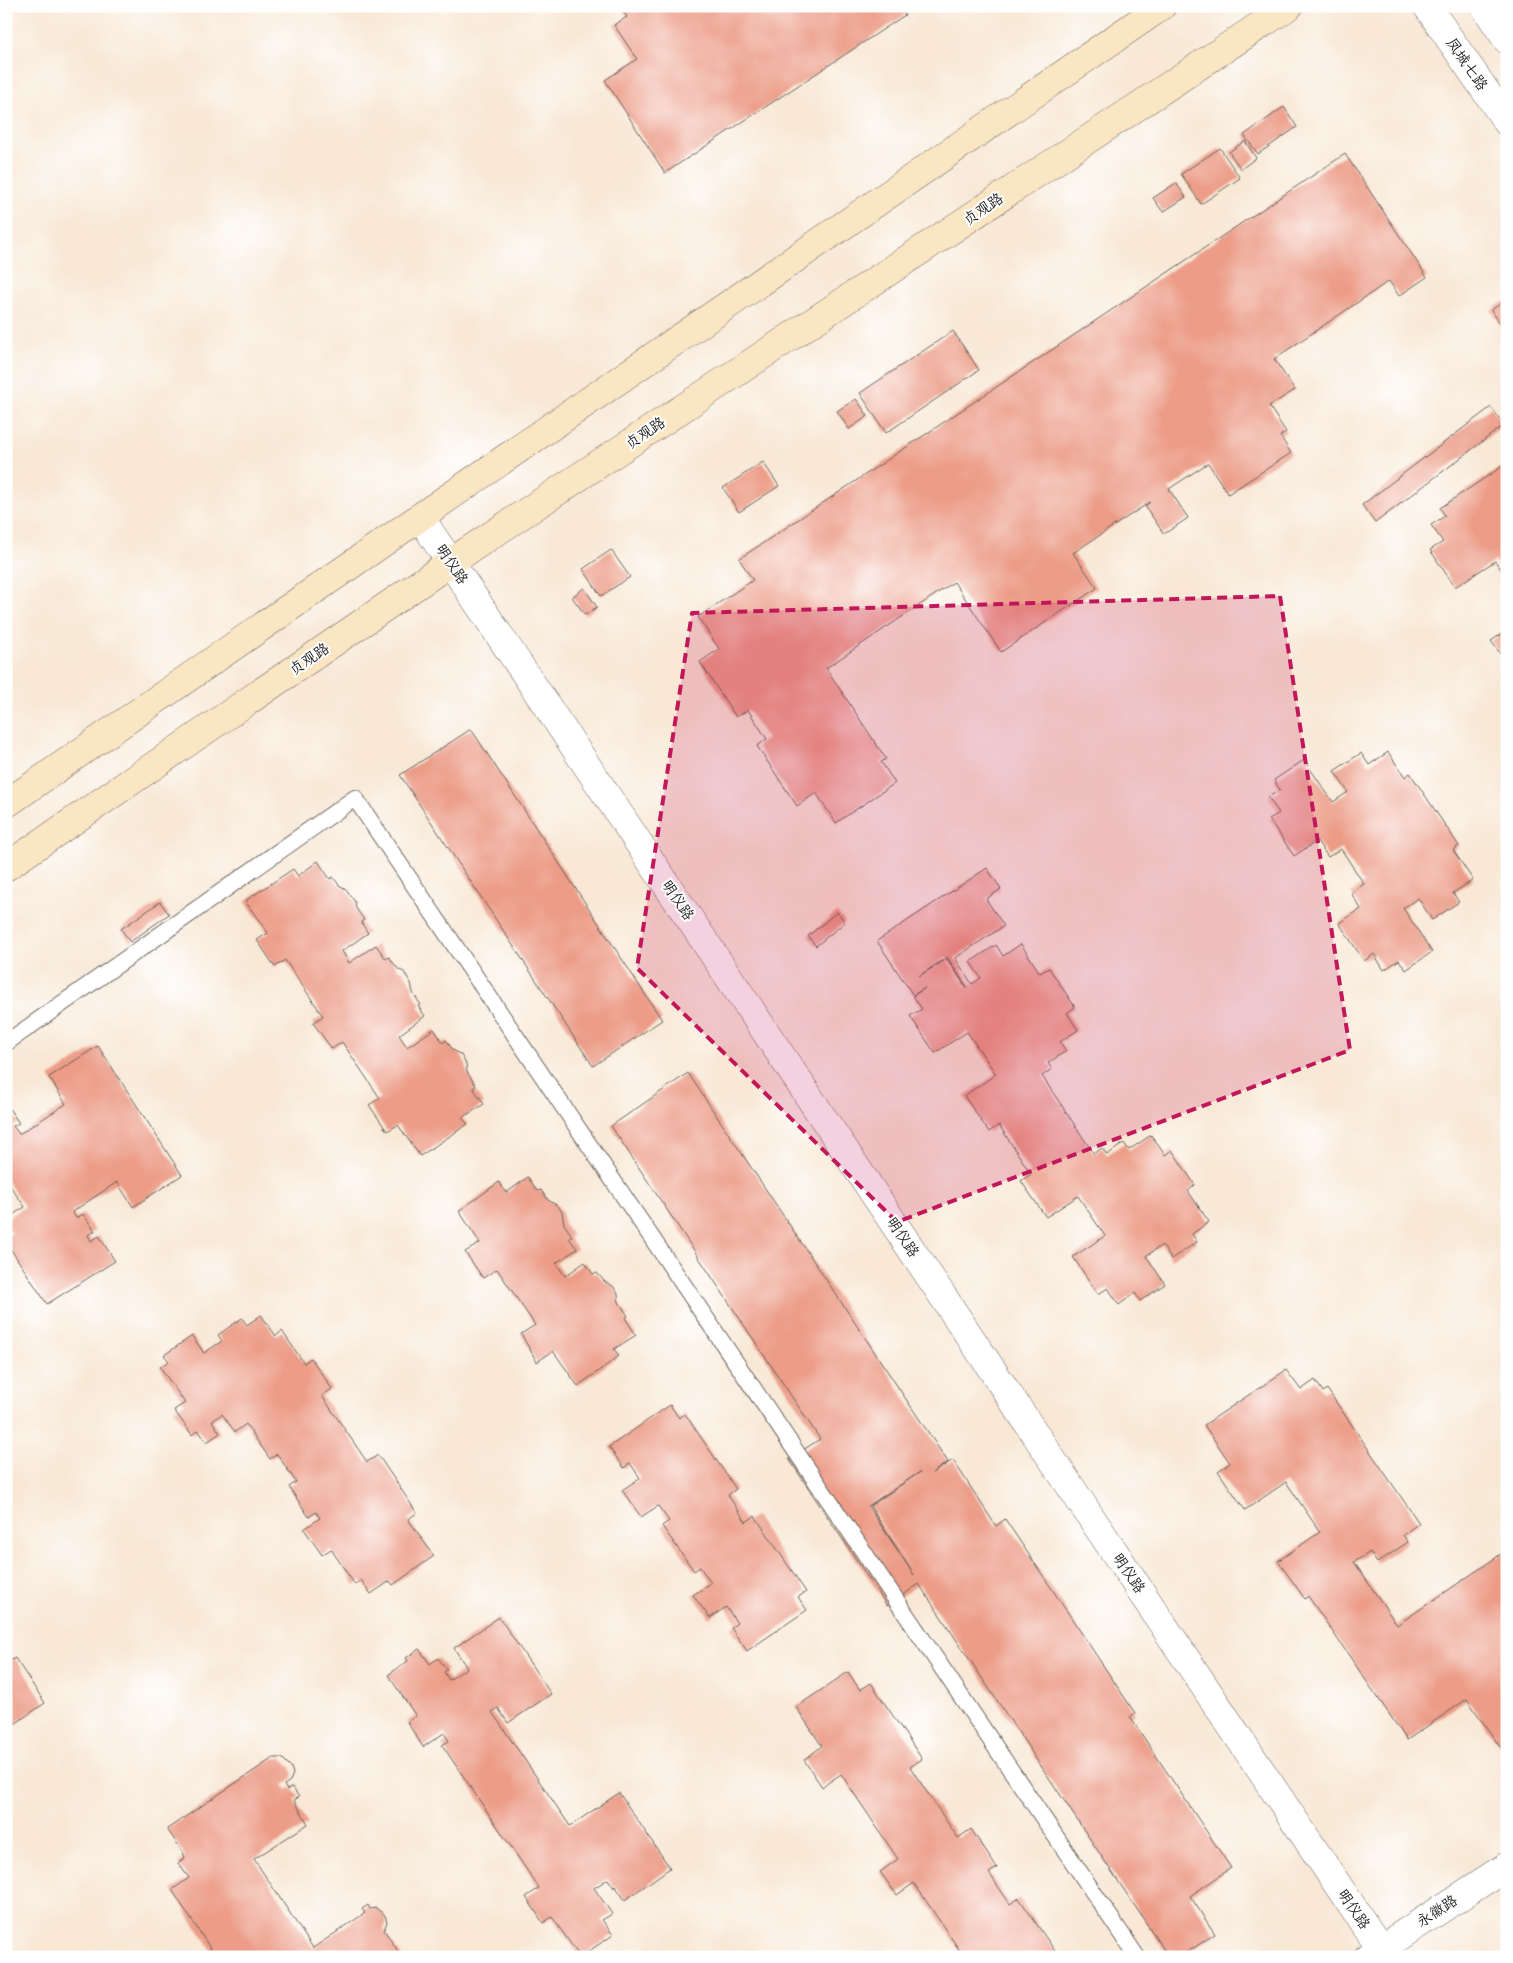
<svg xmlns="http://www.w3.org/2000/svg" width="1513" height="1963" font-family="'Comic Neue','LXGW WenKai TC',sans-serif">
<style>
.building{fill:#ec9c87;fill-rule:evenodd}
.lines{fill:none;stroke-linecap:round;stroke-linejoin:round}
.service-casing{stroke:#69635d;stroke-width:18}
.tertiary-casing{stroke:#69635d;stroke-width:29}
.secondary-casing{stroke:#69635d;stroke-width:29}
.service{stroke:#fff;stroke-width:16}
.tertiary{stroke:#fff;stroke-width:28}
.secondary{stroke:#fbe6c4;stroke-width:28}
.marked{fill:#c2185b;fill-opacity:0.2;stroke:#c2185b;stroke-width:4;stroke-dasharray:10 6;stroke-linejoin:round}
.labels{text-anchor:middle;stroke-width:4;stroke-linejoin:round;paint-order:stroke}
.street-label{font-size:15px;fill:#1c1c1c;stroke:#fff}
</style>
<rect width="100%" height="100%" fill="#fff"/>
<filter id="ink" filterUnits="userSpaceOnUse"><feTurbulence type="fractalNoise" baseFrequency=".02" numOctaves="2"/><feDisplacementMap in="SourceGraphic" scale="10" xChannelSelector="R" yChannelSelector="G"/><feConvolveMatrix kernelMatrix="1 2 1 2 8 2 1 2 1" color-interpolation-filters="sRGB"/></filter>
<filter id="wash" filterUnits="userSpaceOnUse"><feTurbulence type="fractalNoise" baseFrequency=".0096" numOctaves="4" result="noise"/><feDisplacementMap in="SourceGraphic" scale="20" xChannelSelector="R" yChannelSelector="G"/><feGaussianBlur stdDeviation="1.12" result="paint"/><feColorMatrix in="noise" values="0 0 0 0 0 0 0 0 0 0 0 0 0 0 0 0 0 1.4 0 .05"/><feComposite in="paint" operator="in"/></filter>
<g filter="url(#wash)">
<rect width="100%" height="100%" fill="#f8e8d5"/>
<g id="blocks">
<path class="building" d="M620,6H899L905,15L665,173L605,80L637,59L614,25L627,17Z
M1284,107L1297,127L1258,154L1244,135Z
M1245,141L1256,158L1241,169L1229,152Z
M1220,148L1240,178L1201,204L1181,174Z
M1345,154L1427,277L1399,296L1389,281L1274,359L1295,390L1269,406L1286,432L1280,436L1291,453L1228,494L1208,463L1169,489L1188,518L1164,534L1145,506L1150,502L1073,553L1097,588L1001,652L954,582L826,668L886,759L881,762L895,783L836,823L816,793L797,806L757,746L767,739L748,710L736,717L700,662L719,649L698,617L753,580L739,559Z
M1176,183L1186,197L1163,212L1153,198Z
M1505,301L1507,304V334L1491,310Z
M953,331L979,370L886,433L860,393Z
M856,399L868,416L849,429L837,411Z
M1491,407L1504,425L1375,523L1362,505Z
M763,462L779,486L739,512L723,488Z
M1507,463V578L1495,561L1455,587L1430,550L1443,542L1431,525L1445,516L1440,508Z
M611,550L630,577L601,596L583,569Z
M584,588L597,607L585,615L572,597Z
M1507,630V663L1491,641Z
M471,729L662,1020L593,1066L400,775Z
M1388,752L1405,777L1410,773L1459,846L1453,850L1473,880L1453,893L1459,902L1432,920L1418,898L1403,908L1432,952L1406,970L1399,960L1384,970L1374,954L1364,961L1339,923L1361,909L1351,893L1364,884L1341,849L1328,857L1317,841L1294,856L1269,819L1279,813L1268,797L1280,790L1274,780L1304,760L1333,802L1348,792L1334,771L1361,753L1369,765Z
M318,861L330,879L333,877L339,885L346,889L355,902L356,908L364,920L361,922L368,933L342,951L349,963L376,945L386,959L389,957L398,969L404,972L411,983L413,993L421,1005L418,1006L425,1016L399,1035L407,1047L434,1029L443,1043L446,1040L453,1050L461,1055L466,1064L467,1072L476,1086L473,1088L484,1104L462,1118L468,1124L420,1156L398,1125L387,1131L369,1105L380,1098L342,1042L332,1049L313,1023L323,1016L285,960L275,967L257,940L268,933L245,901L293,869L298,876Z
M987,868L1001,889L986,899L1004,926L955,958L972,984L981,978L970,962L996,945L1003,956L1021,944L1040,973L1049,968L1075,1007L1067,1013L1078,1030L1060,1042L1066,1051L1048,1063L1052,1069L1042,1076L1094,1154L1102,1148L1107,1155L1124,1143L1129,1150L1151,1135L1165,1155L1172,1150L1195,1185L1188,1191L1209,1222L1192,1234L1197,1242L1171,1259L1162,1245L1146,1256L1165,1284L1140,1301L1135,1293L1119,1305L1108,1288L1098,1294L1073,1257L1105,1236L1078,1196L1046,1217L1021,1181L1031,1174L999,1125L989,1132L964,1096L996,1074L967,1032L935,1053L910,1016L922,1009L913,996L925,988L913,995L877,941ZM947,957L967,987H966L947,959L919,976Z
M160,902L169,914L130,942L121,929Z
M837,912L845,922L816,946L808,936Z
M98,1046L182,1175L133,1207L117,1182L72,1212L76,1218L83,1214L95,1231L88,1235L91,1241L99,1236L115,1261L47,1304L6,1242V1237L12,1233L6,1225V1219L25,1207L6,1180V1108L8,1107L19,1123L13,1126L19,1134L66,1104L49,1077Z
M688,1073L948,1462L932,1473L953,1460L996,1526L1005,1519L1135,1713L1130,1717L1231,1868L1190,1896L1215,1934L1180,1957H1169L919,1584L887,1606L789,1459L820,1439L611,1126ZM920,1472L870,1506L914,1575L868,1506Z
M528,1177L537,1191L541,1190L548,1200L558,1206L562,1212L564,1224L572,1236L569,1238L577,1249L556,1263L565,1276L585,1262L593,1274L597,1273L605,1282L613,1286L618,1294L619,1302L628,1316L625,1318L636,1335L614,1349L619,1356L578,1386L553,1351L537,1362L521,1334L535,1325L497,1269L483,1278L465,1252L480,1243L459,1211L499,1182L506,1193Z
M261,1315L276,1336L282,1331L304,1363L311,1358L332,1389L322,1396L367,1462L378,1455L417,1513L408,1519L434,1556L393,1585L390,1581L371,1594L361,1580L355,1585L331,1549L322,1555L304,1529L320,1518L316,1512L309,1517L289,1487L296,1482L277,1454L270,1459L246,1424L235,1432L222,1414L212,1421L220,1433L207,1442L198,1430L192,1435L174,1410L185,1403L160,1367L169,1361L164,1355L192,1336L204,1353L222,1341L218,1335L242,1318L247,1325Z
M1286,1370L1301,1390L1315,1380L1323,1392L1327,1389L1419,1523L1403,1535L1408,1542L1377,1563L1370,1552L1354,1562L1397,1625L1507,1550V1743L1500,1747L1467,1699L1407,1740L1308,1596L1305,1599L1278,1561L1320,1532L1286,1482L1245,1510L1218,1471L1230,1463L1204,1425Z
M670,1405L679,1418L685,1414L736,1489L728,1495L746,1522L755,1516L806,1592L798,1597L807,1610L747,1651L731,1628L737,1623L726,1607L710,1618L693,1595L711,1583L700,1567L694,1571L662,1526L669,1521L658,1506L641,1517L622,1490L640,1478L630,1463L624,1468L609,1447Z
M499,1617L551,1694L508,1723L498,1708L492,1712L570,1826L619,1793L670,1868L625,1900L615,1886L614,1888L608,1879L594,1888L612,1914L602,1920L613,1935L580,1957L552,1917L543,1923L526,1897L539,1888L442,1745L449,1741L444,1733L423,1747L407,1722L416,1716L388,1675L408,1661L406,1658L419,1649L430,1664L438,1658L447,1670L444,1672L449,1680L467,1668L454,1648Z
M15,1658L45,1703L6,1730V1663Z
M848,1672L860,1690L871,1683L922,1759L910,1767L958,1838L971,1829L997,1868L989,1873L1010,1904L1019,1898L1059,1957H964L914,1883L897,1895L880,1872L898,1859L841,1774L822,1787L804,1760L822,1746L796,1707Z
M273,1758H282L291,1767L293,1774L290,1781L284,1785L287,1790L292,1787L299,1797L294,1800L308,1824L254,1859L313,1948L365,1913L362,1909L368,1905L370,1909L376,1908L385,1915L387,1922L384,1930L402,1957H216L172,1890L189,1878L178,1863L185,1858L183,1852L167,1829Z"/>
</g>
</g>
<g filter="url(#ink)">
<use href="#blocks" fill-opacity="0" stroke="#69635d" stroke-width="1"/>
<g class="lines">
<g class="service-casing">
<path id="service" d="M6,1043L355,798L1137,1957"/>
</g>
<g class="tertiary-casing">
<path id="tertiary" d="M1427,6L1507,122
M1484,6L1507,40
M420,517L1386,1957
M1368,1957L1507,1866"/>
</g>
<g class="secondary-casing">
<path id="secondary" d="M6,804L420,517L1162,6
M6,867L451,562L1289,6"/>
</g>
<use href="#service" class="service"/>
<use href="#tertiary" class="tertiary"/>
<use href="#secondary" class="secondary"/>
</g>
</g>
<path class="marked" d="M1280,596L1350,1050L897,1222L637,968L692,613Z"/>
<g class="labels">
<g class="street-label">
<text transform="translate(1467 64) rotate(55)" y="5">凤城七路</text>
<text transform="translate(983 209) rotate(-34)" y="5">贞观路</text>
<text transform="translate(645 433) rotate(-34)" y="5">贞观路</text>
<text transform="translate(452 564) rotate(56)" y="5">明仪路</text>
<text transform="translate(309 659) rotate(-34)" y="5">贞观路</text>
<text transform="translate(678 900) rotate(56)" y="5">明仪路</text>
<text transform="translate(903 1237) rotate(56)" y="5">明仪路</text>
<text transform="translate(1129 1573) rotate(56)" y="5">明仪路</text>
<text transform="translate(1354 1909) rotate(56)" y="5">明仪路</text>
<text transform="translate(1437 1911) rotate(-33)" y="5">永徽路</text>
</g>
</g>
<rect width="1513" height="1963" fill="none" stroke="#fff" stroke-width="25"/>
</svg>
